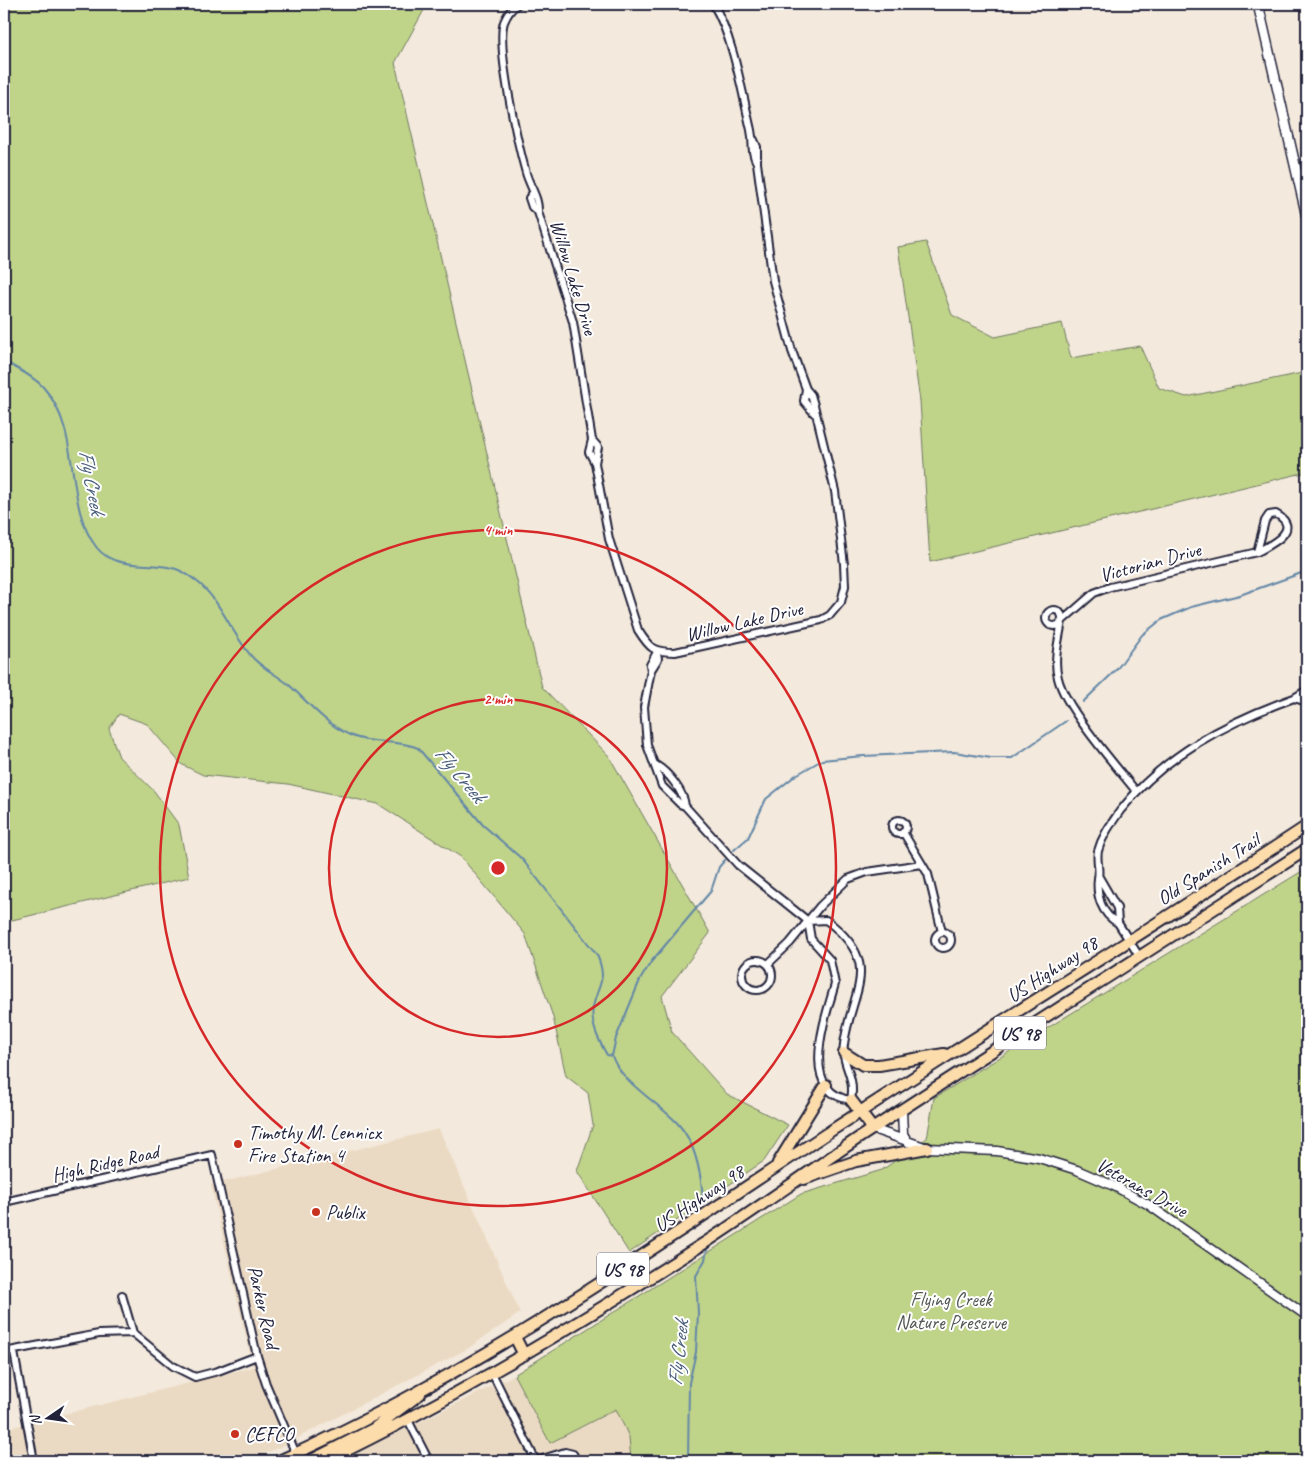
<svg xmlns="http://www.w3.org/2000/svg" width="1311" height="1465" font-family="Caveat,sans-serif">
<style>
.built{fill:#ebdac3}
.green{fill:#bfd389;stroke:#707a62}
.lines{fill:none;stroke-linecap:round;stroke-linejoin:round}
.stream{stroke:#6487a8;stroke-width:2}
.minor-casing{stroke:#22223b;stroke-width:10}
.tertiary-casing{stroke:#22223b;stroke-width:11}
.secondary-casing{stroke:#22223b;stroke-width:12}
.primary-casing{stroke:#22223b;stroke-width:14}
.minor{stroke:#fff;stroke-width:6}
.tertiary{stroke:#fff;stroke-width:8}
.secondary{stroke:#fff;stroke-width:9}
.primary{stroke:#fddcac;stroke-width:10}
.ring{fill:none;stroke:#d62828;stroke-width:2.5}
.poi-dot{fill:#c8321e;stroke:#fff;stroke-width:2}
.labels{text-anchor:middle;stroke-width:4;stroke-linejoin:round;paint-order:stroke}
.shield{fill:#fff;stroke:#646476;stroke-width:1}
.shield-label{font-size:19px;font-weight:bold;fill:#22223b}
.street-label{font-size:20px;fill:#22223b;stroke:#fff}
.poi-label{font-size:20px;fill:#22223b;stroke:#fff;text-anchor:start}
.park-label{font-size:20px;fill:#515752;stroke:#fff}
.water-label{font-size:21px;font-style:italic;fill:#485d7a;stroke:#fff}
.centre{fill:#d62828;stroke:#fff;stroke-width:2.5}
.ring-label{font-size:15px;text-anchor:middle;font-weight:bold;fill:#d62828;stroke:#fff;stroke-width:4;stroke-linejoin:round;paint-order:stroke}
</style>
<rect width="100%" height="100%" fill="#f3e9dc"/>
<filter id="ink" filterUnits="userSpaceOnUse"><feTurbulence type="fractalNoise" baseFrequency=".02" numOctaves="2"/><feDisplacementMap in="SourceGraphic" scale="10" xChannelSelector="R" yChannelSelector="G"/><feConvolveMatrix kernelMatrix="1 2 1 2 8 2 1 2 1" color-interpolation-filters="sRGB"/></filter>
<g filter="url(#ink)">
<path class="built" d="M439,1129L520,1313L467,1349L282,1446L248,1461H4V1429L253,1367L211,1185Z
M514,1375L550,1443L616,1409L629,1437L631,1461H341Z"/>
<path class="green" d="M4,4H423L424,10L395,63L542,687L609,756L710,933L662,996L672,1032L727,1094L788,1125L764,1161L629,1253L577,1171L593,1125L588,1093L566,1076L553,1017L525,934L461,857L378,804L288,784L203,775L181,764L147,724L119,714L109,729L119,757L154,791L179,825L189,877L4,922Z
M926,242L952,315L995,337L1062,323L1071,358L1140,346L1159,388L1186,397L1307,372V472L930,562L920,401L898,247Z
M1307,868V1461H631L629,1437L616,1409L550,1443L514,1375L801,1194L882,1170L927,1138L934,1098Z"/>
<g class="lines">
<path class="stream" d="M4,361C17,369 34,376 44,388C83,433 63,505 97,548C115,570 148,562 172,568C179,569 190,576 195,580C221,599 232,636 254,659C264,669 277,675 288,684C308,702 326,725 352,736C373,745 398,739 418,748L483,825L522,859L597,955C608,981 598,983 593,1007C590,1024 599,1041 607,1055L612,1056C621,1083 661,1104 679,1125C696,1144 701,1174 703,1198
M1083,702L1117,669L1142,635L1161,620L1191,607L1240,595L1307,571
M734,850L748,838L766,799L796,775L822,760L863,756L954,752L991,758H1012L1066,721
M612,1056L616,1038L640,980L651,962L711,891L719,867L725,860
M688,1461L689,1383L696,1352L698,1313L696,1276L705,1260L707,1249"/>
<g class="minor-casing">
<path id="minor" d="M518,4C511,8 507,15 504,22C496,47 518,145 526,173C530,187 539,198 538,212L573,322L592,440L598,447L595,463L609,539L638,630C650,649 653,652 675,652L821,620L830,615L841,602L845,586L844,564L835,491L814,405L811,395L806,389L792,351L773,281L757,163C750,150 754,144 751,130C742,92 733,36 713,4
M754,140L757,147V162
M532,194L529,198L532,207L538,212
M806,389L804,401L814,413
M592,440L589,452L595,463
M1276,514C1303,529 1271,545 1257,552L1265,521L1269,515Z
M1046 618a8 8 0 1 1 16 0a8 8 0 1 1-16 0Z
M657,652L650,665L651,670L644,707L647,745L662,786L680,804L685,806L738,865L808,921L811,939L830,960L835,984C826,1016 797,1093 851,1100C856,1075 841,1066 844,1044C851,990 885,964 826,920L808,921
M651,670L658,659L657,652
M1307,690L1294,698L1307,702
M656,765C668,772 684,792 685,806
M1136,791C1115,765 1065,708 1058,678C1053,659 1059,640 1062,621L1094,593L1110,587L1257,552
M892 827a7 7 0 1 1 14 0a7 7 0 1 1-14 0Z
M903,832L928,874L942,932
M1099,877L1117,908L1118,923L1139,956
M1118,923C1101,914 1096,895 1098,878C1100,869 1096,860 1098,851C1102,836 1111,824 1120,811C1164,755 1227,722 1294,698
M935 940a8 8 0 1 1 16 0a8 8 0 1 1-16 0Z
M742 975a15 15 0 1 1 30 0a15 15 0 1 1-30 0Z
M768,964L790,943L820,906L848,879L867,872L922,864
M4,1202L212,1155L257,1356L266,1384L299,1461
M122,1295L133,1333
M4,1352L99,1334L133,1333L173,1366L195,1377L218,1371L257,1356
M14,1352L34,1461
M492,1373L536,1461
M408,1420L429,1461
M536,1461L565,1452L573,1454L577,1461"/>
</g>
<g class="tertiary-casing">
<path id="tertiary" d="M902,1111L903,1134L908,1142
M873,1129L927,1148L997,1151L1039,1158L1077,1170L1114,1186L1149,1205L1307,1316"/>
</g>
<g class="secondary-casing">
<path id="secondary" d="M1258,4L1307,217"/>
</g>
<g class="primary-casing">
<path id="primary" d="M844,1053L863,1065H879L944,1054
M851,1100L873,1129
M778,1163L826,1085
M804,1179L856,1161L927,1148
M515,1337L524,1355
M279,1461C473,1375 649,1251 826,1134C985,1030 1148,931 1307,826
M310,1461L373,1429L420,1394
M325,1461C456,1398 581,1322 703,1244C755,1210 806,1174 857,1139C1006,1041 1157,946 1307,849"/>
</g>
<use href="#minor" class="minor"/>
<use href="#tertiary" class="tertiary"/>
<use href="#secondary" class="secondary"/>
<use href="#primary" class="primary"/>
</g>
</g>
<g class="ring">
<circle cx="498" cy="868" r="169"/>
<circle cx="498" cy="868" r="338"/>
</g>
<g class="poi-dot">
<circle cx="238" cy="1144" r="5"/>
<circle cx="316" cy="1212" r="5"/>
<circle cx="235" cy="1434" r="5"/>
</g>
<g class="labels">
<g class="shield">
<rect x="994" y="1016.5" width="52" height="33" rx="4"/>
<rect x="597" y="1252.5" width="52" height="33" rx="4"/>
</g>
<g class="shield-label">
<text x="1020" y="1040">US 98</text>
<text x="623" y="1276">US 98</text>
</g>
<g class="street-label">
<text transform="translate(574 277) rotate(73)" y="7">Willow Lake Drive</text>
<text transform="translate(1150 562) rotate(-15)" y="7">Victorian Drive</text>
<text transform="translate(744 621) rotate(-13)" y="7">Willow Lake Drive</text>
<text transform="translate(1208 869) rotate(-32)" y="7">Old Spanish Trail</text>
<text transform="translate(1052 969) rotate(-33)" y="7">US Highway 98</text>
<text transform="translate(105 1163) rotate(-13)" y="7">High Ridge Road</text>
<text transform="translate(1142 1187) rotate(29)" y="7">Veterans Drive</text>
<text transform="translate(699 1198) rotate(-34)" y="7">US Highway 98</text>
<text transform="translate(264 1307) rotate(77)" y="7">Parker Road</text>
</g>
<g class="poi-label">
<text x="248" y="1139">Timothy M. Lennicx<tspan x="248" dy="23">Fire Station 4</tspan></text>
<text x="326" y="1219">Publix</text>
<text x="245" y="1441">CEFCO</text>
</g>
<g class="park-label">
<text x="951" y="1306">Flying Creek<tspan x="951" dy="23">Nature Preserve</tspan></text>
</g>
<g class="water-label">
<text transform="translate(92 482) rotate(79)" y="7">Fly Creek</text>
<text transform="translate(460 774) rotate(50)" y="7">Fly Creek</text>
<text transform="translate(678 1353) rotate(-84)" y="7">Fly Creek</text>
</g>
</g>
<circle cx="498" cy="868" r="8" class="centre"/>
<g class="ring-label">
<text x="498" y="535">4 min</text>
<text x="498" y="704">2 min</text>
</g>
<rect width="1311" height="1465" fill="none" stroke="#fff" stroke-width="20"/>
<rect x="10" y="10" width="1291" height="1445" fill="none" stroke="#22223b" stroke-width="2" filter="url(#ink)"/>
<g transform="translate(48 1418) rotate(257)" stroke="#ffffff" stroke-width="4" paint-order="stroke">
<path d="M0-4L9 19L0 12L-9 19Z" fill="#22223b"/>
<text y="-8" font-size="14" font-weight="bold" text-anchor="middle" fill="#22223b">N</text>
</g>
</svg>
